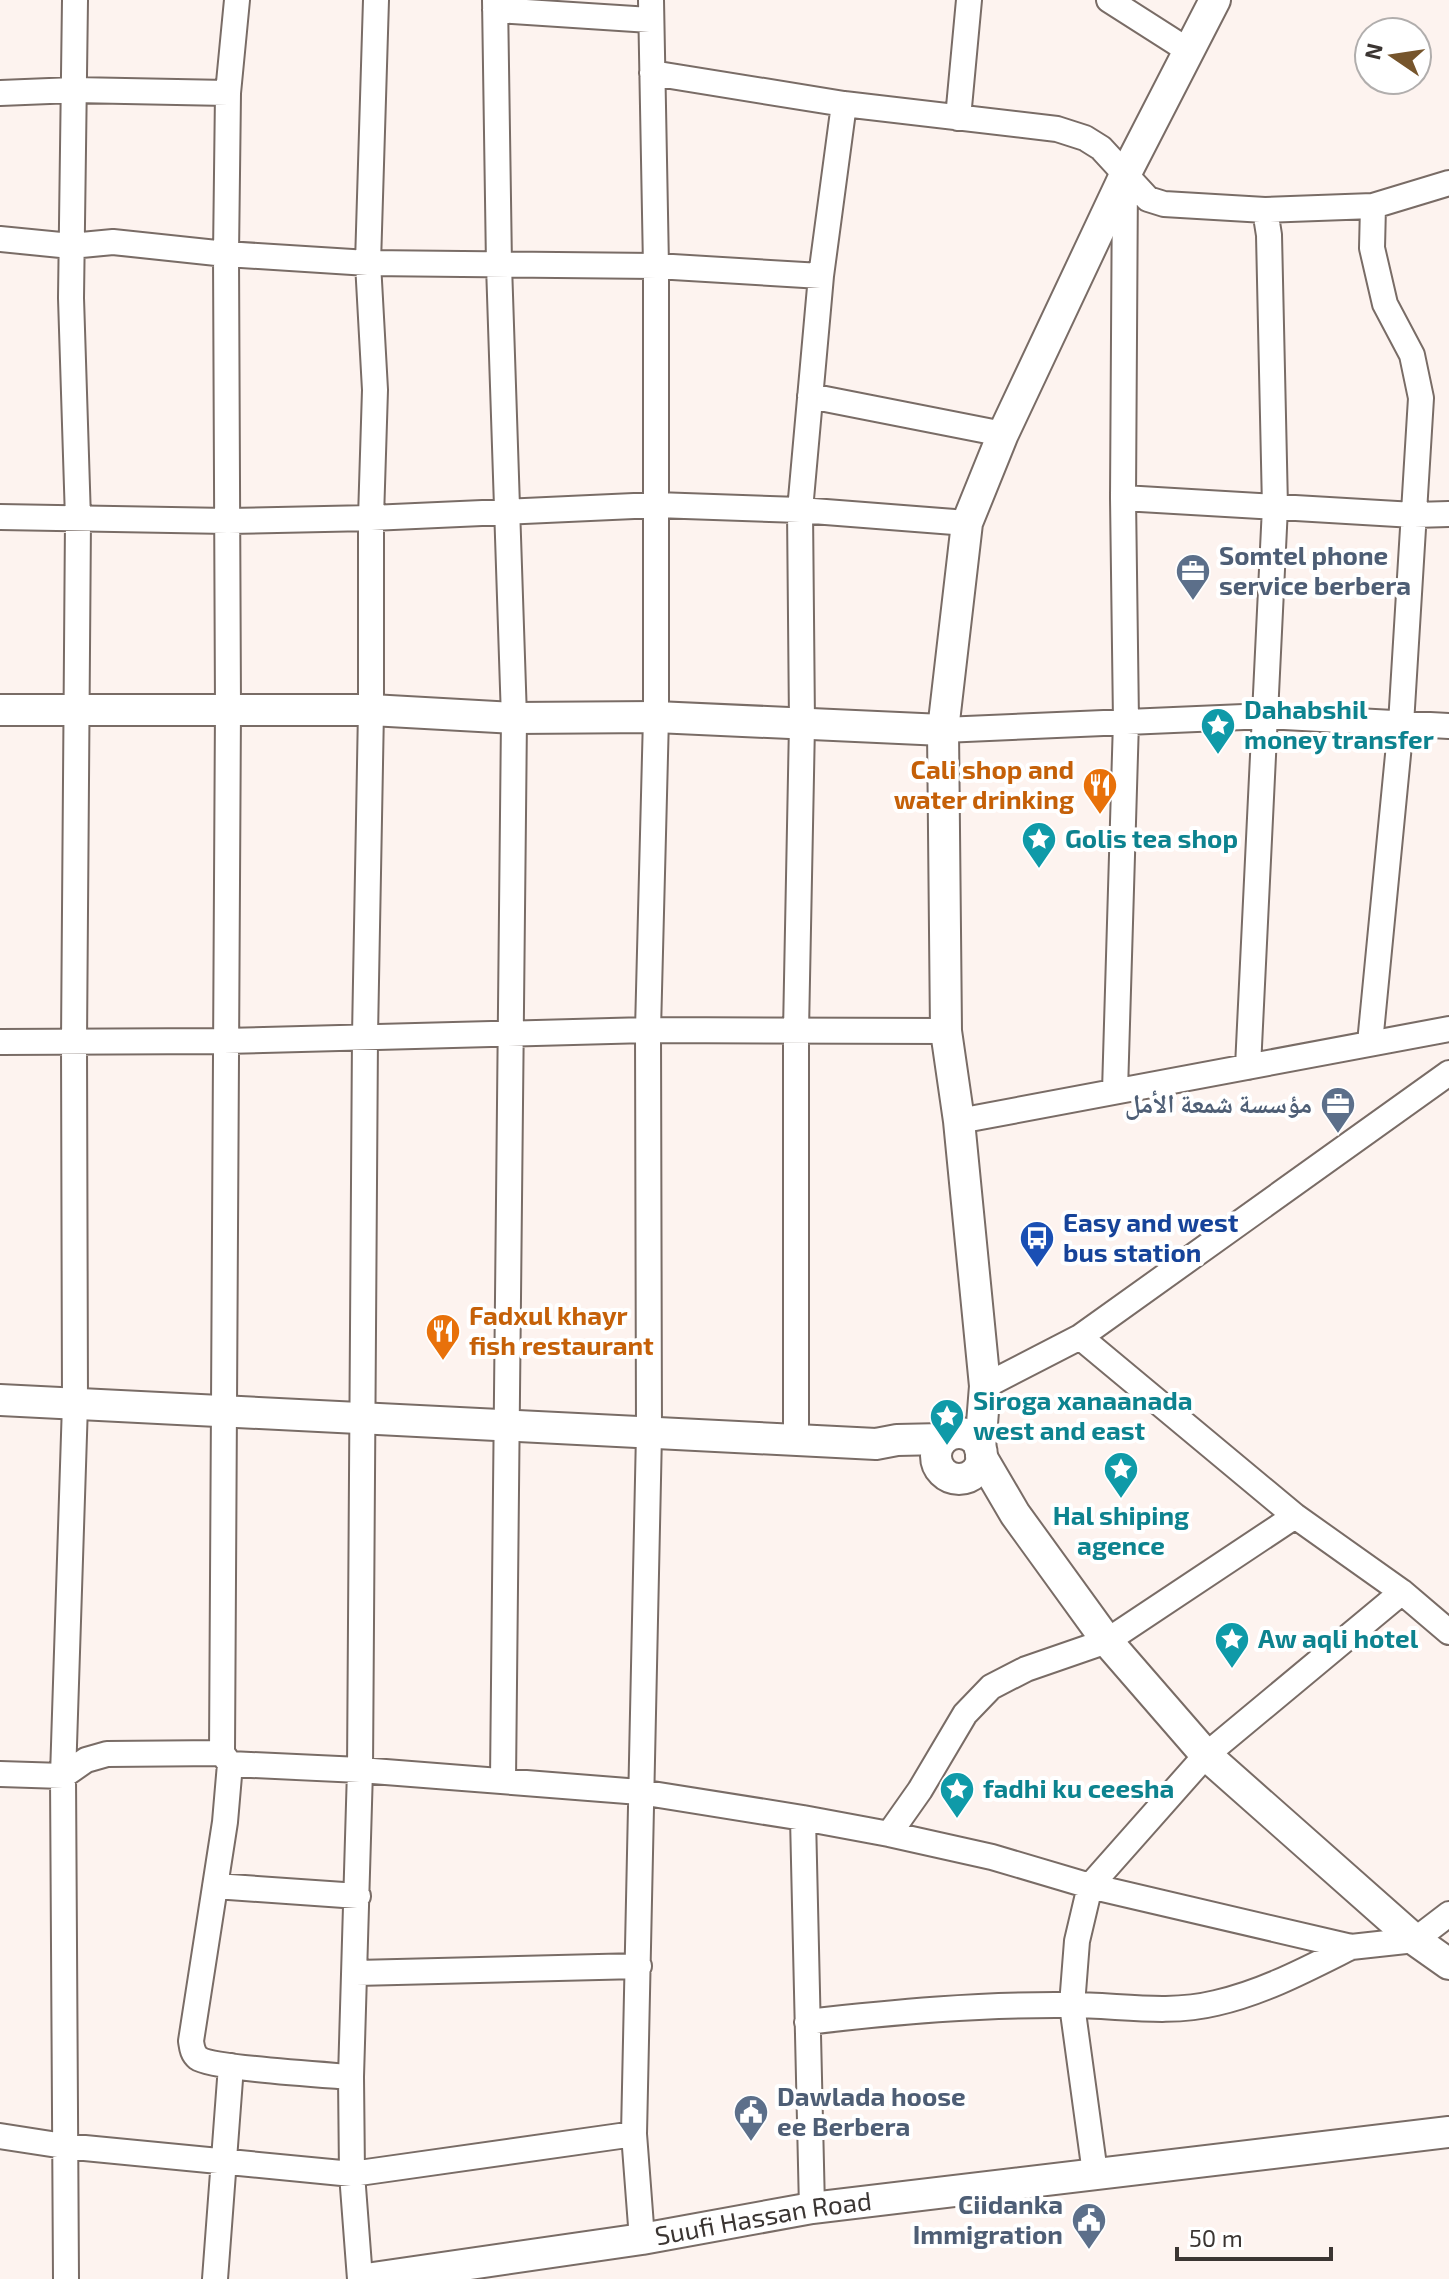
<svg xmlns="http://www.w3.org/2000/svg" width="1449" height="2279" font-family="'Exo 2','Noto Naskh Arabic',sans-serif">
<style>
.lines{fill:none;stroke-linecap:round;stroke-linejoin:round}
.minor-casing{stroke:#796c66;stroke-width:28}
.tertiary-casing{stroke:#796c66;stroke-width:34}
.minor{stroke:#fff;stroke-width:24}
.tertiary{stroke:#fff;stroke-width:30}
.labels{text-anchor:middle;stroke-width:8;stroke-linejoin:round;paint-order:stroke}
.service-label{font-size:26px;font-weight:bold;fill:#4e5e75;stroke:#fff;text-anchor:start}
.culture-label{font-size:26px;font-weight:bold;fill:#0d838f;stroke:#fff;text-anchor:start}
.food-label{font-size:26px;font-weight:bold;fill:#c56008;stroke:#fff;text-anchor:end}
.transit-label{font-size:26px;font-weight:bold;fill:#164399;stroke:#fff;text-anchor:start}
.street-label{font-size:26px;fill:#3b3532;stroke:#fff}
</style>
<rect width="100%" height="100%" fill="#fdf3ef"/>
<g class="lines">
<g class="minor-casing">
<path id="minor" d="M237,0L228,93L226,254L228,708L222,1753L230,1764L360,1770L640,1792L803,1818L889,1834L992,1857L1090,1886L1351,1947L1415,1940L1449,1914
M495,0L499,265L514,718L503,1780
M1109,0L1189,51
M495,10L650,20
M652,73L844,104L1057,129L1085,138L1101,148L1148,199L1164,204L1265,210L1373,206L1449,183
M0,93L74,90L228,93
M958,118L969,0
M0,239L71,246L113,242L226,254L368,263L656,266L821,276
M810,396L1003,434
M1123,498L1414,515L1449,514
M0,517L228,521L371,518L656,505L800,510L967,523
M943,730L1267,716L1449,726
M0,1042L224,1041L648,1030L946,1031
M1370,1043L1401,724L1421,398L1412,355L1385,304L1372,248L1373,206
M1248,1067L1275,507L1269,235L1265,210
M1115,1091L1126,721L1123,498L1125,177
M959,1121L1449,1029
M1080,1337L1295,1516L1402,1592L1449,1632
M985,1386L1080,1337L1449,1073
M796,1441V1031L802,724L800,510L821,276L844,104
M230,1764L225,1822L191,2041C192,2047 192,2053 198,2058C211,2068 327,2075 351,2077
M0,1774L63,1776L86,1760L107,1754L222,1753
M803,1818L812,2208
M889,1834L920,1790L965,1714L991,1687L1026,1669L1107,1641L1295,1516
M215,1886L358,1896
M356,1973L639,1966
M807,2022C894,2012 981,2004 1070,2005C1119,2005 1167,2015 1216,2003C1264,1992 1307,1969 1351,1947
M0,2136L64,2146L352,2174L634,2134
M1095,2173L1072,2005L1077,1941L1090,1886L1206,1755L1402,1592
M642,2239L634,2134L649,1433L648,1030L656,717V266L651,0
M66,2279L63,1776L75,1404L74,1042L78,519L71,298L75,0
M215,2279L231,2066
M360,2279L352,2174L351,2077L360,1770L365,1036L371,710V518L375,390L368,263L376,0"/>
</g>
<g class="tertiary-casing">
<g id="tertiary">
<path d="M0,710H371L514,718L656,717L943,730"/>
<path d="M0,1400L876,1444L897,1440L943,1439"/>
<circle cx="959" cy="1456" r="23"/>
<path d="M980,1449L985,1386L959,1121L946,1031L943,730L967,523L1003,434L1125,175L1215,0"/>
<path d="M981,1456L1015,1514L1107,1641L1206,1755L1415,1940L1449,1964"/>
<path id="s1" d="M366,2279L642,2239L812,2208L1449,2132"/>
</g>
</g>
<use href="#minor" class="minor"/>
<use href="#tertiary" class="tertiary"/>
</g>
<defs>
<g id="office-pin" transform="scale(1.8)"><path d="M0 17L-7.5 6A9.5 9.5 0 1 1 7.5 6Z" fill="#5c6f8a" stroke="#fff"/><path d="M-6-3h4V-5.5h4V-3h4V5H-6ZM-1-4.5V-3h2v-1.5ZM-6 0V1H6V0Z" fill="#fff"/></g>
<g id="sight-pin" transform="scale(1.8)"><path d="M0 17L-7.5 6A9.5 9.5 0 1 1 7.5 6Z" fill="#0f9aa8" stroke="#fff"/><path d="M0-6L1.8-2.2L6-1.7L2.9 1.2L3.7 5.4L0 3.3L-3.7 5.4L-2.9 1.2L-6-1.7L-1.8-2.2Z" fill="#fff"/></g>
<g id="restaurant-pin" transform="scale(1.8)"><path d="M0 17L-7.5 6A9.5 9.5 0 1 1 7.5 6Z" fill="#e8710a" stroke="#fff"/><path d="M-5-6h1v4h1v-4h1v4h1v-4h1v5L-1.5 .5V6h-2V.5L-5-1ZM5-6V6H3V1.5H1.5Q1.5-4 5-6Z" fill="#fff"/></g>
<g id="bus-pin" transform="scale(1.8)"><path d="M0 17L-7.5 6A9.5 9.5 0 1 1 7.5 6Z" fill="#1a4fb4" stroke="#fff"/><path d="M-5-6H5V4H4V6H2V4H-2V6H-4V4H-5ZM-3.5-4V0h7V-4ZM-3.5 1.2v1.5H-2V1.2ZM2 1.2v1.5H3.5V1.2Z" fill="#fff"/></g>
<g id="civic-pin" transform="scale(1.8)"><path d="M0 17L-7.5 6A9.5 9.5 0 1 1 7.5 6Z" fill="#5c6f8a" stroke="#fff"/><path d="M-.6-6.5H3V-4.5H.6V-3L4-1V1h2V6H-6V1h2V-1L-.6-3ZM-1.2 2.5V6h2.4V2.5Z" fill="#fff"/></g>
</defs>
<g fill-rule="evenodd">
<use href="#office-pin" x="1193" y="571"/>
<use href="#sight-pin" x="1218" y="725"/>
<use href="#restaurant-pin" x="1100" y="785"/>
<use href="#sight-pin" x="1039" y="839"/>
<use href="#office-pin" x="1338" y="1104"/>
<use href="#bus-pin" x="1037" y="1238"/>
<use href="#restaurant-pin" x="443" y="1331"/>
<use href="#sight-pin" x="947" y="1416"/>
<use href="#sight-pin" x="1121" y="1469"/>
<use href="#sight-pin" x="1232" y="1639"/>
<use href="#sight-pin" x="957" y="1789"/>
<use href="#civic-pin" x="751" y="2112"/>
<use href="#civic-pin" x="1089" y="2220"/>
</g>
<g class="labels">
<g class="service-label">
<text x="1219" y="565">Somtel phone<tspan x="1219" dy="30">service berbera</tspan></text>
<text x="1312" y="1113" text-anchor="end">مؤسسة شمعة الأمل</text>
<text x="777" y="2106">Dawlada hoose<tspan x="777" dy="30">ee Berbera</tspan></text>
<text x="1063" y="2214" text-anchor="end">Ciidanka<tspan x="1063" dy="30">Immigration</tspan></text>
</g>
<g class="culture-label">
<text x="1244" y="719">Dahabshil<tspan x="1244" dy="30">money transfer</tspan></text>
<text x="1065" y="848">Golis tea shop</text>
<text x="973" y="1410">Siroga xanaanada<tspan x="973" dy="30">west and east</tspan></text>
<text x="1121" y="1525" text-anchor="middle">Hal shiping<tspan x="1121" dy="30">agence</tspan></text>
<text x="1258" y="1648">Aw aqli hotel</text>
<text x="983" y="1798">fadhi ku ceesha</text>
</g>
<g class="food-label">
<text x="1074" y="779">Cali shop and<tspan x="1074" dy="30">water drinking</tspan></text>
<text x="469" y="1325" text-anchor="start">Fadxul khayr<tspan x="469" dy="30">fish restaurant</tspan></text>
</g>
<g class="transit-label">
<text x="1063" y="1232">Easy and west<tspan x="1063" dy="30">bus station</tspan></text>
</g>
<g class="street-label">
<text dy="9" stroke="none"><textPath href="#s1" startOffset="402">Suufi Hassan Road</textPath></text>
</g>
</g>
<g transform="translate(1393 56) rotate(283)"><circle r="38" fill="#ffffff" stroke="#b1aead" stroke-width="2"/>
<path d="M0-6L14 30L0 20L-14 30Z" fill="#76552c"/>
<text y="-12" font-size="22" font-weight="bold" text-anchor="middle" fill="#3b3532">N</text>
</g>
<path d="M1177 2247v12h154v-12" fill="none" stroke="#3b3532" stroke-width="4"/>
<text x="1189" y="2247" font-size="24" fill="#3b3532" stroke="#ffffff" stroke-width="6" paint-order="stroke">50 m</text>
</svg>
